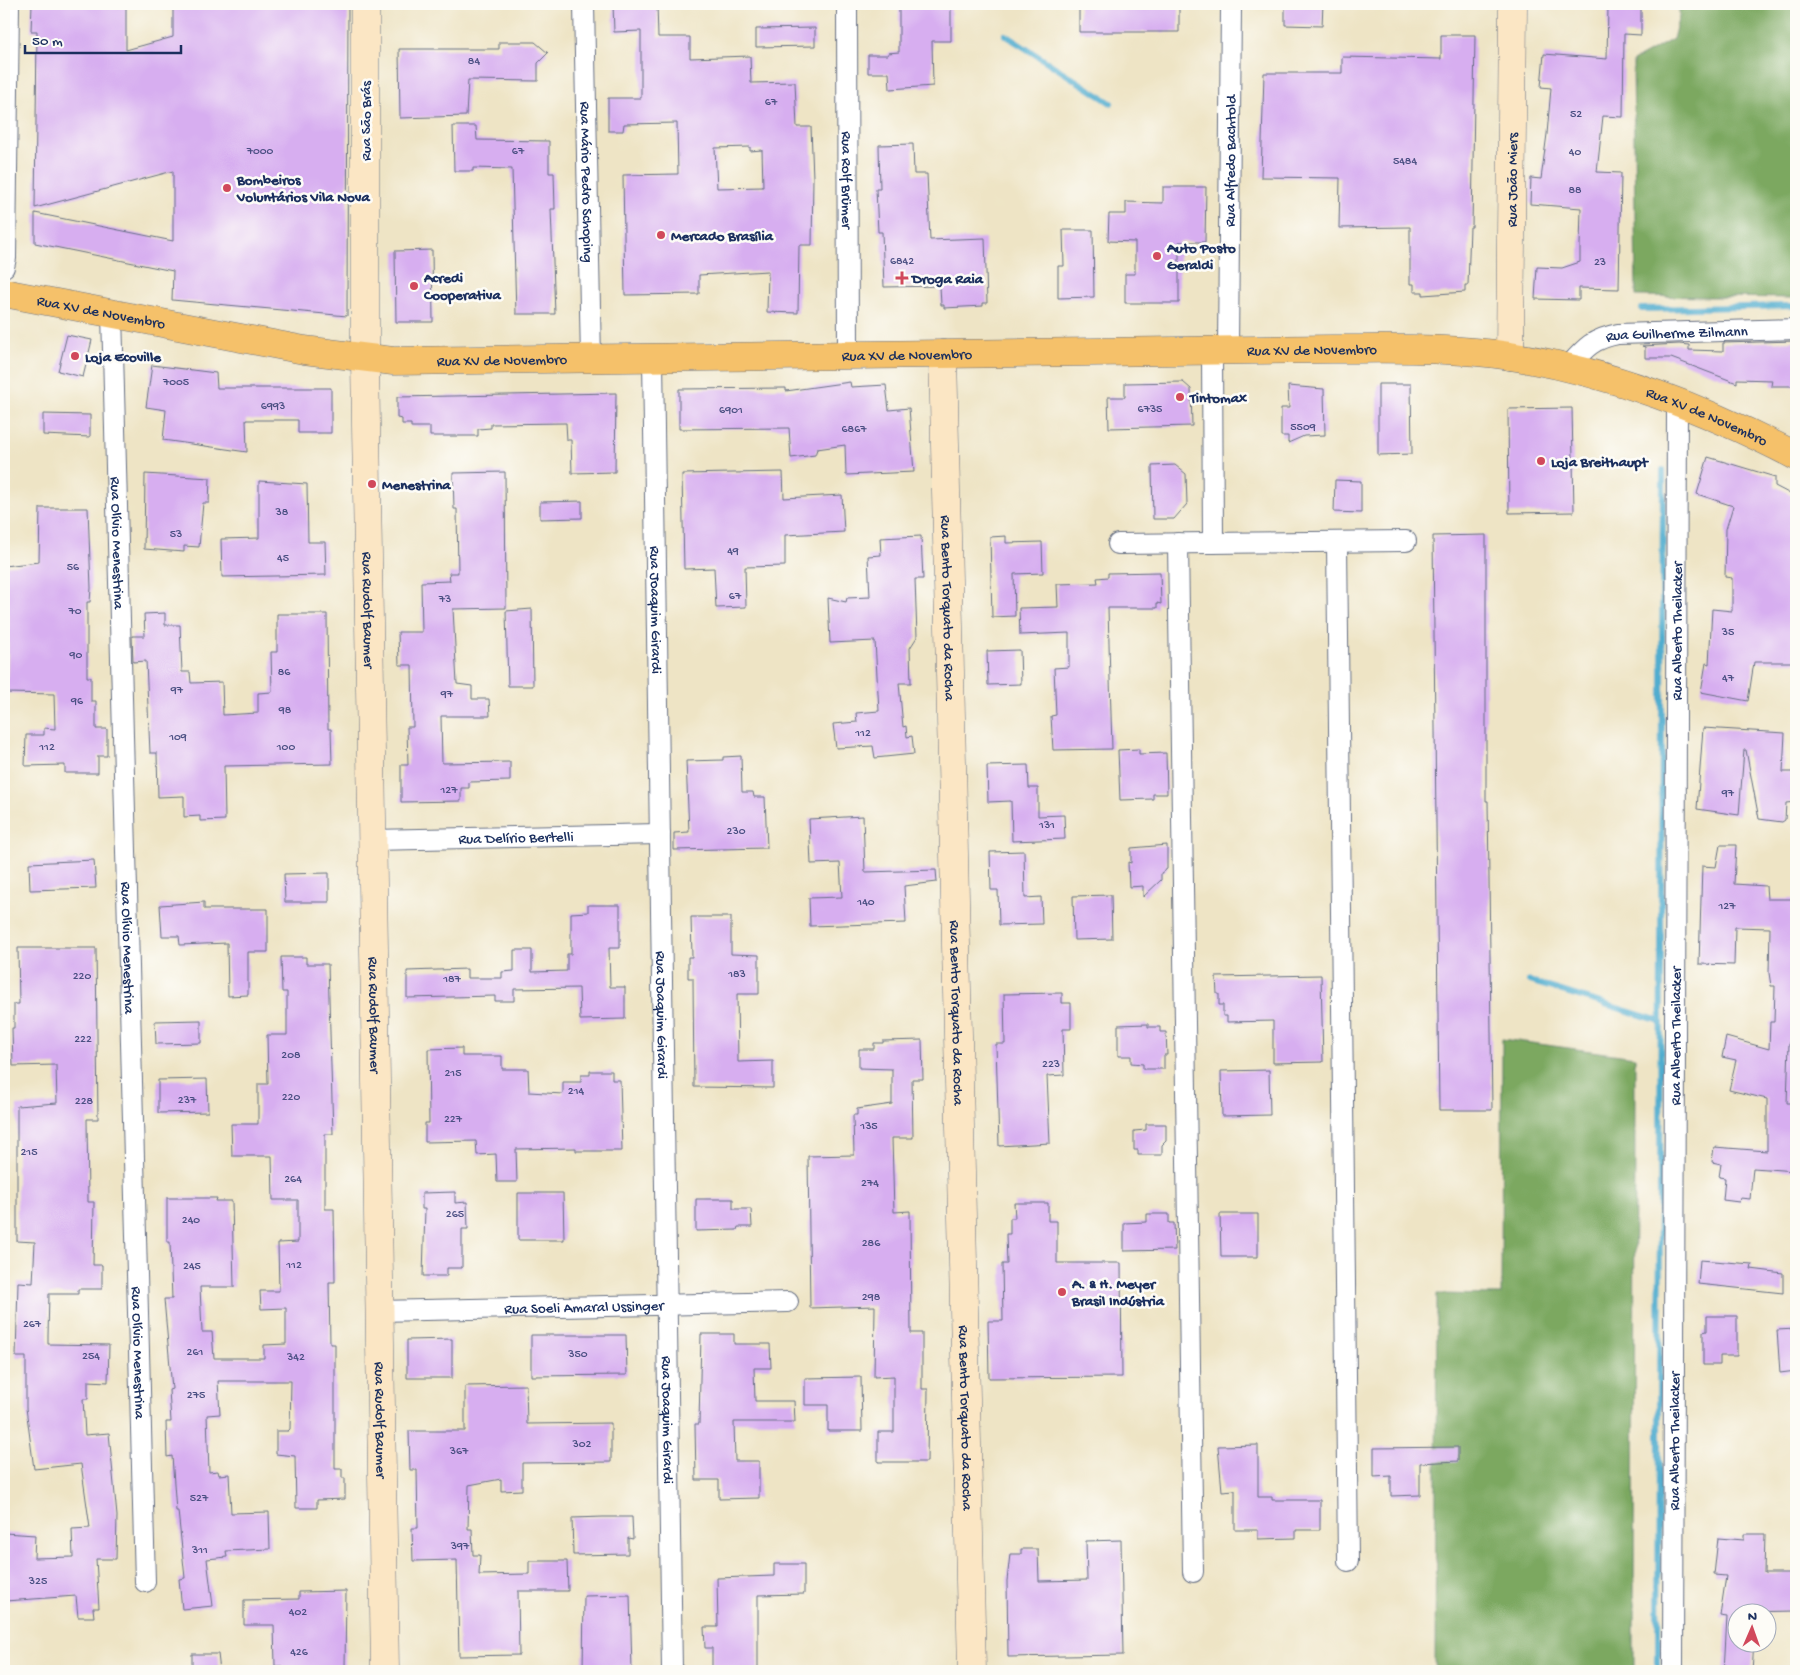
<svg xmlns="http://www.w3.org/2000/svg" width="1800" height="1675" font-family="'Gochi Hand',sans-serif">
<style>
.forest{fill:#7ca861;stroke:#4c6c60}
.lines{fill:none;stroke-linecap:round;stroke-linejoin:round}
.stream{stroke:#51adcf;stroke-width:6}
.building{fill:#d7aef0;fill-rule:evenodd}
.street-casing{stroke:#656e82;stroke-width:22}
.secondary-casing{stroke:#656e82;stroke-width:29}
.primary-casing{stroke:#656e82;stroke-width:29}
.street{stroke:#fff;stroke-width:20}
.secondary{stroke:#fbe6c4;stroke-width:28}
.primary{stroke:#f5c16b;stroke-width:28}
.poi-dot{fill:#d1495b;stroke:#fdfcf7;stroke-width:2}
.labels{text-anchor:middle;stroke-width:5;stroke-linejoin:round;paint-order:stroke}
.number-label{font-size:12px;fill:#4a4f82}
.street-label{font-size:15px;fill:#1b2f5e;stroke:#fdfcf7}
.poi-label{font-size:15px;font-weight:bold;fill:#1b2f5e;stroke:#fdfcf7;text-anchor:start}
</style>
<rect width="100%" height="100%" fill="#fdfcf7"/>
<filter id="ink" filterUnits="userSpaceOnUse"><feTurbulence type="fractalNoise" baseFrequency=".02" numOctaves="2"/><feDisplacementMap in="SourceGraphic" scale="10" xChannelSelector="R" yChannelSelector="G"/><feConvolveMatrix kernelMatrix="1 2 1 2 8 2 1 2 1" color-interpolation-filters="sRGB"/></filter>
<filter id="wash" filterUnits="userSpaceOnUse"><feTurbulence type="fractalNoise" baseFrequency=".0096" numOctaves="4" result="noise"/><feDisplacementMap in="SourceGraphic" scale="20" xChannelSelector="R" yChannelSelector="G"/><feGaussianBlur stdDeviation="1.12" result="paint"/><feColorMatrix in="noise" values="0 0 0 0 0 0 0 0 0 0 0 0 0 0 0 0 0 1.4 0 .05"/><feComposite in="paint" operator="in"/></filter>
<g filter="url(#wash)">
<rect width="100%" height="100%" fill="#eee4c5"/>
<path class="forest" d="M1679,4H1796V298L1636,296L1633,61L1673,39L1679,16Z
M1502,1039L1635,1057L1634,1671H1435L1437,1294L1501,1295Z"/>
<g class="lines">
<path class="stream" d="M1005,35L1111,103
M1642,309L1796,306
M1529,981L1660,1021
M1658,1671L1663,470"/>
</g>
<g id="blocks">
<path class="building" d="M32,4H126V50L173,37V4H348L347,316L172,300L173,271L35,243V213L173,241V171L35,208L37,31H31Z
M613,4H657L658,37H690V58L750,56L751,83L795,82L797,127H811L813,178L812,245H799L798,313L767,312L768,271L699,275V294L625,295L623,175L678,174L677,123L624,124L623,131H608V98H641V31L614,32ZM750,147V151L762,150L763,187L717,188L715,148Z
M899,4H951V41H932L933,86L890,89L889,73H868V55H888V53L899,52Z
M1079,4H1179V32H1079Z
M1285,4H1323L1322,26L1285,25Z
M1608,6L1641,8V35L1624,34L1623,117L1603,116L1597,172L1621,173L1619,289L1579,288V300L1535,299L1537,267L1562,268L1580,262V246L1581,208L1530,204L1531,178L1541,179L1547,134L1551,88L1541,87L1544,54L1607,59Z
M815,28V46L756,47V29Z
M1441,35H1475L1472,227H1470L1468,285H1465V292L1423,295V292H1414V284H1410V227L1339,228L1340,178L1261,177L1264,73H1342V57L1441,59Z
M499,42H535L548,53L538,63V81L468,80L466,116L400,118L399,49H499Z
M453,126H476L477,140L549,141V173H554L555,209H551L555,314H516L512,169L473,168V171H454Z
M913,144L914,174H927L930,240L985,238L987,303H983V306L944,308V305H941L940,286L884,287L882,232H878L876,189H880L879,145Z
M1163,187H1206L1205,242H1179V303H1125V274H1135V242L1108,241L1109,214H1126V202L1163,203Z
M1063,230H1093L1094,297L1058,298V266H1064Z
M432,250L433,322H396L395,251Z
M67,335L92,340L83,377L58,371Z
M1796,341V386H1771L1772,380L1737,379V383L1671,358H1645V347L1642,346L1679,344L1689,345V350L1723,351V343Z
M152,365L216,373L217,388H331V433H298V420H246L247,452L163,440L166,410L146,407Z
M850,382L851,387L886,385L889,410L909,408L914,472L846,475L845,445L817,449L815,455L791,458L789,428L679,429V389L786,388V391Z
M1183,382L1191,389L1192,426L1109,428L1108,397H1125V383Z
M1378,384H1411L1412,454L1378,455Z
M1288,386L1324,389L1325,435L1304,436L1288,443V436H1281V408H1289Z
M616,393L615,472L572,473L571,440H567L566,423L491,424V428L478,429V436H430V427H411V424H402V419L397,418V397Z
M1572,408L1574,512L1509,513L1508,409Z
M43,414L90,415V437L43,435Z
M1708,457L1775,477V486L1796,497V662H1754L1748,701L1701,692L1706,663L1709,664L1712,609L1732,611V578L1725,577L1726,529L1733,506L1697,494Z
M1175,465L1186,474L1187,504L1174,519H1153L1152,466Z
M505,472L506,608L453,609L457,684L472,686V699H489L490,716H441L442,763L510,762V781L469,782V788H461V801L401,802V765H408L407,727H413L412,665H399L398,632H422L421,582L450,581L449,573H458L457,509H454L453,473Z
M783,472L784,498L842,495L844,532L785,535V566L745,567L746,607L716,608L714,568L684,569L682,474Z
M145,474L210,478L209,503H203L199,547L184,546V552L144,549Z
M1335,480L1361,481V513L1334,512Z
M259,481L307,484L308,542H325L326,575L222,577L221,539L259,538Z
M582,501V518L540,519V502Z
M40,508H88L91,588L90,602H87V677H91V701H96V729H107V756H98V773H65V765L25,766L26,735H44V728L55,729L54,694L7,693L9,614H4V566L39,562Z
M1486,535V801H1488L1492,1110H1439L1433,536Z
M921,536L923,579H915L917,637L910,648L911,683H899L903,727L906,726L907,737L912,736L914,754L875,758L873,746L836,748L833,724L857,722L856,713L879,711L875,641L830,643L828,598L846,602L847,598L870,597L868,556L881,555L880,538Z
M1006,536V543L1042,542L1043,573L1014,574L1015,616L992,617L990,537Z
M1160,572L1161,604L1157,603V608H1108L1112,749L1053,750L1051,716L1056,715L1054,668L1069,667V633L1020,635L1019,608L1058,607L1057,584L1098,583L1097,578L1108,577V573Z
M532,609L533,686H508L506,611Z
M165,613V625H180L182,672H190L191,683L222,682L223,715L258,713V693L272,692L271,652H277V614H327L328,729H331L332,764L224,766L225,820L200,821V816L184,817V796L158,797L157,753H150L146,661L133,662L132,636H145L144,614Z
M1020,650L1021,684L988,685L987,651Z
M1703,728L1785,733L1783,772H1796V802L1786,803L1785,820L1782,822L1759,819L1746,750H1744L1739,815L1697,809Z
M1139,749V754L1166,753L1167,794H1153V799L1120,800L1118,750Z
M741,756L742,792H753L754,797H765L767,848L674,850V833L689,832L686,761L723,760V757Z
M1028,765L1029,788H1038V816L1064,815L1065,839L1012,841L1011,801L988,802L987,766Z
M863,816L865,872L936,870L937,882L904,886L906,923L810,926L809,898L842,897L840,863L811,864L809,819Z
M1167,845V869L1161,873V880L1143,897V886L1129,887L1128,862L1131,863V848Z
M1720,845H1736L1734,884L1766,886L1767,899H1796V1043H1789L1787,1103H1796V1171L1753,1168L1750,1199L1740,1198L1739,1202L1723,1200L1725,1178L1719,1177L1721,1164L1712,1162L1714,1147L1767,1151V1099L1729,1090L1736,1060L1722,1057L1726,1037L1769,1049L1770,1022H1774L1775,986H1771L1769,973L1770,928L1735,927L1734,965L1699,964L1702,866L1716,867Z
M1024,851L1025,898L1041,897L1042,924L999,925L998,890H991L990,852Z
M94,860L96,888L30,890L29,863Z
M329,873V902H285L284,874Z
M1111,895L1112,939L1074,940L1073,896Z
M204,902V909H268V952H248V995L228,996L227,943L180,945L179,936H162L160,905Z
M588,905H620V948H609L610,987H625V1019L580,1020L579,988L514,989V1001H495V996L407,998V971L467,969V978H502V972L514,971V950H532V972L567,971V954H571V913L588,912Z
M691,917H731V954L759,955V994H737L738,1062L773,1061V1088L694,1087L693,978H688V957H692Z
M18,948H96L98,1119H87L88,1202H94L93,1265H102V1289H78V1294H49L48,1336V1344L109,1345L108,1382L88,1381V1399H83L85,1435L109,1433L117,1516L116,1559H96L99,1608H93L94,1617H78L76,1596L5,1601L4,1533L35,1535L34,1558L73,1557L72,1529L90,1528L81,1464L34,1469L26,1408V1357H16L18,1282L33,1283L35,1242L17,1241V1106L57,1103L56,1065L13,1066L12,1028H14V1004H19Z
M281,957H306V964H328L333,1134H325V1209H334L335,1282H329L330,1344H335V1469H342V1478H345V1499L317,1500V1508H296L295,1456L276,1454V1431H288L290,1429L291,1381H218L220,1414L207,1415L209,1472L218,1471L219,1475L229,1474L231,1513L269,1512L270,1549L226,1551L227,1557L207,1559L213,1606L182,1609L179,1579L185,1578L178,1511H176L172,1456L167,1457L166,1422H171L169,1390L172,1389L164,1299H172L170,1242H167V1198H217L216,1201H232L234,1287H200L202,1332H212L214,1358H264V1345L286,1344V1308L261,1309L260,1291H279L278,1243L298,1242V1200H273L272,1156H232L231,1124H258V1084H268L267,1035H287V992H282Z
M1321,975L1323,1062L1273,1063V1021L1227,1022V1016H1223V1005H1219V994H1217L1216,977Z
M1062,993V1003H1071V1029H1063L1064,1075L1047,1076L1050,1143L999,1146L996,1044H1005L1004,994Z
M201,1020V1043L156,1044L155,1021Z
M1148,1024V1027H1160V1032H1166L1167,1055H1164V1069H1143V1064L1131,1063V1056H1118V1025Z
M922,1040L923,1079H912L913,1138H892L894,1212L910,1211L911,1333H922V1389H928L927,1462H878V1432H894V1376L874,1377L875,1306L810,1308L808,1156L854,1155L853,1115H857V1109L892,1104V1069L859,1068V1049H874V1043H883V1041Z
M462,1048V1056H502V1069H528L529,1092L563,1094V1082H581V1075H590V1071H612V1080H620L622,1151H576V1148L516,1149L517,1182H497L496,1154L477,1155L476,1141L425,1142V1123H429L428,1049Z
M1269,1070L1270,1115L1222,1116L1221,1071Z
M207,1079L208,1112L158,1113V1080Z
M1146,1124H1166V1141L1162,1145V1155H1138V1150H1134V1131L1146,1130Z
M455,1192V1203L467,1202L468,1229H462V1268H447V1276H423L425,1209H422V1193Z
M518,1193H563L564,1240H518Z
M696,1199H733V1209H751L752,1227H738L737,1230L696,1231Z
M1014,1203H1048V1221H1057V1263H1121L1122,1377L989,1378L988,1321H1003L1002,1264H1007L1006,1234H1010V1218H1015Z
M1147,1214H1169V1223H1174L1175,1250L1124,1251V1223L1147,1222Z
M1220,1214H1258V1257H1221Z
M1700,1260L1752,1264L1751,1269L1783,1273V1293L1698,1284Z
M1707,1316H1737V1356H1720V1365H1703V1332L1707,1331Z
M1796,1329V1371L1780,1373L1777,1330Z
M701,1334H734V1344H770L771,1368H754L755,1401H794L795,1422H734L735,1461H759V1498L719,1499V1480H696L695,1424H699Z
M531,1335H626L627,1375L531,1376Z
M452,1339V1378H407V1340Z
M861,1377L862,1431H828V1405H805V1378Z
M526,1385L527,1424L611,1423V1462L522,1463V1490L501,1491V1479L469,1485L468,1529H472L473,1555H480L479,1575L529,1574V1561H567L568,1591H518L519,1655L459,1656L457,1560L413,1561L412,1528H418L417,1470H410L409,1431H465V1386Z
M1258,1445V1497H1272V1500H1320V1530H1296V1538L1258,1539V1530H1235V1490L1222,1491L1218,1446Z
M1458,1447V1461L1420,1463V1495L1391,1496V1476L1374,1477V1448Z
M603,1517H632L633,1539L628,1538V1554L573,1555L572,1518Z
M1744,1534H1765L1764,1573H1796V1611L1738,1612V1642H1754L1752,1671H1724L1727,1617L1720,1616L1726,1576L1714,1575L1718,1538L1744,1540Z
M1121,1540L1123,1655L1008,1657L1007,1581L1010,1554H1021V1549H1038L1039,1581L1087,1580L1086,1541Z
M774,1564H804V1594L758,1595V1671H712V1648H705L704,1627H718L717,1578L774,1576Z
M346,1591L345,1668L283,1671V1666H275L274,1625H244V1600L299,1599V1592Z
M630,1595L632,1671H583L584,1596Z
M192,1654H218L220,1671H192Z"/>
</g>
</g>
<g filter="url(#ink)">
<use href="#blocks" fill-opacity="0" stroke="#656e82" stroke-width="1"/>
<g class="lines">
<g class="street-casing">
<g id="street">
<path id="s1" d="M584,4L591,360"/>
<path id="s2" d="M847,4L848,356"/>
<path d="M4,267L6,258L9,4"/>
<path id="s3" d="M112,313L145,1582"/>
<path d="M1212,350L1213,543"/>
<path id="s4" d="M1228,350L1231,4"/>
<path id="s5" d="M653,359L672,1671"/>
<path id="s6" d="M1568,367C1585,348 1592,339 1618,334L1796,329"/>
<path d="M1337,542L1348,1561"/>
<path d="M1178,543L1193,1572"/>
<path d="M1118,544L1406,541"/>
<path id="s7" d="M372,840L660,834"/>
<path id="s8" d="M379,1311L788,1302"/>
<path id="s9" d="M1673,1671L1677,401"/>
</g>
</g>
<g class="secondary-casing">
<g id="secondary">
<path id="s10" d="M365,4V359L385,1671"/>
<path id="s11" d="M943,354L972,1671"/>
<path id="s12" d="M1510,356L1513,4"/>
</g>
</g>
<g class="primary-casing">
<g id="primary">
<path id="s13" d="M4,293L304,350L393,361L1332,349C1391,349 1451,347 1510,356C1612,372 1705,409 1796,456"/>
</g>
</g>
<use href="#street" class="street"/>
<use href="#secondary" class="secondary"/>
<use href="#primary" class="primary"/>
</g>
</g>
<g class="poi-dot">
<circle cx="227" cy="188" r="5"/>
<circle cx="661" cy="235" r="5"/>
<circle cx="1157" cy="256" r="5"/>
<path d="M899.5 270.5h5v5h5v5h-5v5h-5v-5h-5v-5h5z"/>
<circle cx="414" cy="286" r="5"/>
<circle cx="75" cy="356" r="5"/>
<circle cx="1180" cy="397" r="5"/>
<circle cx="1541" cy="461" r="5"/>
<circle cx="372" cy="484" r="5"/>
<circle cx="1062" cy="1292" r="5"/>
</g>
<g class="labels">
<g class="number-label">
<text x="474" y="64">84</text>
<text x="771" y="105">67</text>
<text x="1576" y="117">52</text>
<text x="260" y="154">7000</text>
<text x="518" y="154">67</text>
<text x="1575" y="155">40</text>
<text x="1405" y="164">5484</text>
<text x="1575" y="193">88</text>
<text x="902" y="264">6842</text>
<text x="1600" y="265">23</text>
<text x="176" y="385">7005</text>
<text x="273" y="409">6993</text>
<text x="1150" y="412">6735</text>
<text x="731" y="413">6901</text>
<text x="1303" y="430">5509</text>
<text x="854" y="432">6867</text>
<text x="282" y="515">38</text>
<text x="176" y="537">53</text>
<text x="733" y="554">49</text>
<text x="283" y="561">45</text>
<text x="73" y="570">56</text>
<text x="735" y="599">67</text>
<text x="445" y="602">73</text>
<text x="75" y="614">70</text>
<text x="1728" y="635">35</text>
<text x="76" y="658">90</text>
<text x="284" y="675">86</text>
<text x="1728" y="681">47</text>
<text x="177" y="693">97</text>
<text x="447" y="697">97</text>
<text x="77" y="704">96</text>
<text x="285" y="713">98</text>
<text x="863" y="736">112</text>
<text x="178" y="740">109</text>
<text x="47" y="750">112</text>
<text x="286" y="750">100</text>
<text x="449" y="793">127</text>
<text x="1728" y="796">97</text>
<text x="1047" y="828">131</text>
<text x="736" y="834">230</text>
<text x="866" y="905">140</text>
<text x="1727" y="909">127</text>
<text x="737" y="977">183</text>
<text x="82" y="979">220</text>
<text x="452" y="982">187</text>
<text x="83" y="1042">222</text>
<text x="291" y="1058">208</text>
<text x="1051" y="1067">223</text>
<text x="453" y="1076">215</text>
<text x="576" y="1094">214</text>
<text x="291" y="1100">220</text>
<text x="187" y="1103">237</text>
<text x="84" y="1104">228</text>
<text x="453" y="1122">227</text>
<text x="869" y="1129">135</text>
<text x="29" y="1155">215</text>
<text x="293" y="1182">264</text>
<text x="870" y="1186">274</text>
<text x="455" y="1217">265</text>
<text x="191" y="1223">240</text>
<text x="871" y="1246">286</text>
<text x="294" y="1268">112</text>
<text x="192" y="1269">245</text>
<text x="871" y="1300">298</text>
<text x="32" y="1327">267</text>
<text x="195" y="1355">261</text>
<text x="578" y="1357">350</text>
<text x="91" y="1359">254</text>
<text x="296" y="1360">342</text>
<text x="196" y="1398">275</text>
<text x="582" y="1447">302</text>
<text x="459" y="1454">367</text>
<text x="199" y="1501">527</text>
<text x="460" y="1549">397</text>
<text x="200" y="1553">311</text>
<text x="38" y="1584">325</text>
<text x="298" y="1615">402</text>
<text x="299" y="1655">426</text>
</g>
<g class="street-label">
<text transform="translate(365 121) rotate(-90)" y="5">Rua São Brás</text>
<text dy="5" stroke="none"><textPath href="#s4" startOffset="189">Rua Alfredo Bachtold</textPath></text>
<text dy="5" stroke="none"><textPath href="#s2" startOffset="176">Rua Rolf Brümer</textPath></text>
<text dy="5" stroke="none"><textPath href="#s12" startOffset="176">Rua João Miers</textPath></text>
<text dy="5" stroke="none"><textPath href="#s1" startOffset="178">Rua Mário Pedro Schoping</textPath></text>
<text dy="5" stroke="none"><textPath href="#s13" startOffset="99">Rua XV de Novembro</textPath></text>
<text dy="5" stroke="none"><textPath href="#s6" startOffset="120">Rua Guilherme Zilmann</textPath></text>
<text dy="5" stroke="none"><textPath href="#s13" startOffset="1314">Rua XV de Novembro</textPath></text>
<text dy="5" stroke="none"><textPath href="#s13" startOffset="909">Rua XV de Novembro</textPath></text>
<text dy="5" stroke="none"><textPath href="#s13" startOffset="504">Rua XV de Novembro</textPath></text>
<text dy="5" stroke="none"><textPath href="#s13" startOffset="1719">Rua XV de Novembro</textPath></text>
<text dy="5" stroke="none"><textPath href="#s3" startOffset="230">Rua Olívio Menestrina</textPath></text>
<text dy="5" stroke="none"><textPath href="#s11" startOffset="254">Rua Bento Torquato da Rocha</textPath></text>
<text dy="5" stroke="none"><textPath href="#s10" startOffset="606">Rua Rudolf Baumer</textPath></text>
<text dy="5" stroke="none"><textPath href="#s5" startOffset="251">Rua Joaquim Girardi</textPath></text>
<text dy="5" stroke="none"><textPath href="#s9" startOffset="1040">Rua Alberto Theilacker</textPath></text>
<text dy="5" stroke="none"><textPath href="#s7" startOffset="144">Rua Delírio Bertelli</textPath></text>
<text dy="5" stroke="none"><textPath href="#s3" startOffset="635">Rua Olívio Menestrina</textPath></text>
<text dy="5" stroke="none"><textPath href="#s11" startOffset="659">Rua Bento Torquato da Rocha</textPath></text>
<text dy="5" stroke="none"><textPath href="#s10" startOffset="1011">Rua Rudolf Baumer</textPath></text>
<text dy="5" stroke="none"><textPath href="#s5" startOffset="656">Rua Joaquim Girardi</textPath></text>
<text dy="5" stroke="none"><textPath href="#s9" startOffset="635">Rua Alberto Theilacker</textPath></text>
<text dy="5" stroke="none"><textPath href="#s8" startOffset="205">Rua Soeli Amaral Ussinger</textPath></text>
<text dy="5" stroke="none"><textPath href="#s3" startOffset="1040">Rua Olívio Menestrina</textPath></text>
<text dy="5" stroke="none"><textPath href="#s11" startOffset="1064">Rua Bento Torquato da Rocha</textPath></text>
<text dy="5" stroke="none"><textPath href="#s10" startOffset="1416">Rua Rudolf Baumer</textPath></text>
<text dy="5" stroke="none"><textPath href="#s5" startOffset="1061">Rua Joaquim Girardi</textPath></text>
<text dy="5" stroke="none"><textPath href="#s9" startOffset="230">Rua Alberto Theilacker</textPath></text>
</g>
<g class="poi-label">
<text x="237" y="184">Bombeiros<tspan x="237" dy="17">Voluntários Vila Nova</tspan></text>
<text x="671" y="240">Mercado Brasília</text>
<text x="1167" y="252">Auto Posto<tspan x="1167" dy="17">Geraldi</tspan></text>
<text x="424" y="282">Acredi<tspan x="424" dy="17">Cooperativa</tspan></text>
<text x="912" y="283">Droga Raia</text>
<text x="85" y="361">Loja Ecoville</text>
<text x="1190" y="402">Tintomax</text>
<text x="1551" y="466">Loja Breithaupt</text>
<text x="382" y="489">Menestrina</text>
<text x="1072" y="1288">A. &amp; H. Meyer<tspan x="1072" dy="17">Brasil Indústria</tspan></text>
</g>
</g>
<rect width="1800" height="1675" fill="none" stroke="#fdfcf7" stroke-width="20"/>
<g transform="translate(1752 1628) rotate(2)"><circle r="24" fill="#fdfcf7" stroke="#a3aaba"/>
<path d="M0-4L9 19L0 12L-9 19Z" fill="#d1495b"/>
<text y="-8" font-size="14" font-weight="bold" text-anchor="middle" fill="#1b2f5e">N</text>
</g>
<path d="M25 45v8h156v-8" fill="none" stroke="#1b2f5e" stroke-width="2.5"/>
<text x="32" y="45" font-size="15" fill="#1b2f5e" stroke="#fdfcf7" stroke-width="4" paint-order="stroke">50 m</text>
</svg>
